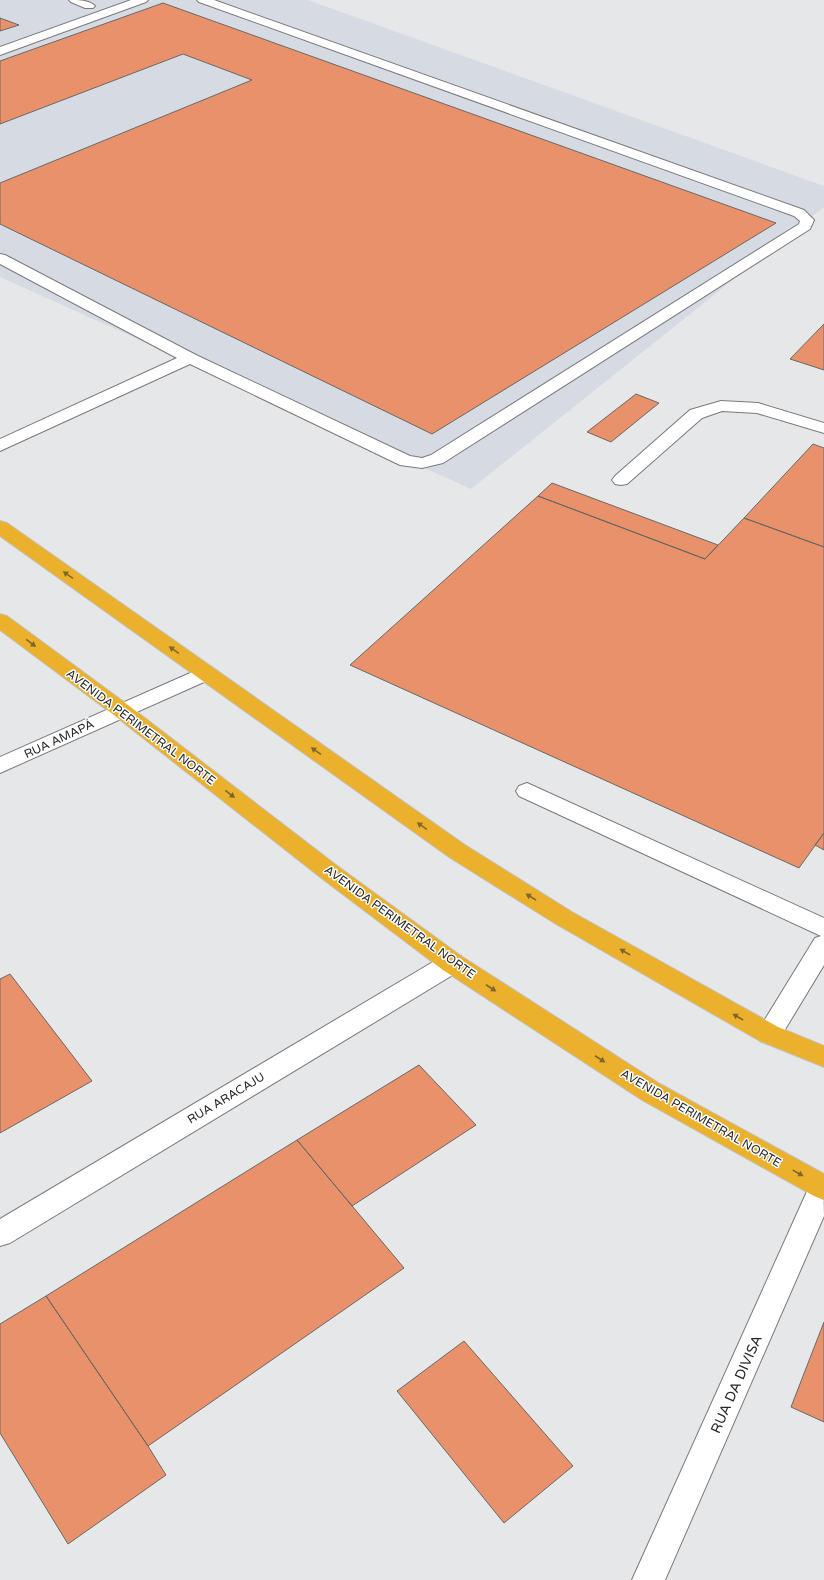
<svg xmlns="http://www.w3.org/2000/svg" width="824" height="1580" font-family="'Varela Round',sans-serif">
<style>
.built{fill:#d6dbe3}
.building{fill:#e8916a;stroke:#6a6867}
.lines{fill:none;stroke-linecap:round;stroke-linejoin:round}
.minor-casing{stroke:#797a7c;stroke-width:2}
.highway-casing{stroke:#c3c3c3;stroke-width:2}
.minor{fill:#fff;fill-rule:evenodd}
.highway{fill:#ebb12c;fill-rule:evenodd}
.oneway{fill:#80662a}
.labels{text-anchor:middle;stroke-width:3;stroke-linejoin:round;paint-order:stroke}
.street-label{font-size:12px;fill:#282829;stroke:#fff}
.near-street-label{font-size:14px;fill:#282829;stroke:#fff}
</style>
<rect width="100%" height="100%" fill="#e6e7e9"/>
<path class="built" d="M0,0H308L824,186V207L471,489L0,277Z"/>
<path class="building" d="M163,3L776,223L432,434L0,224V183L252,80L183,54L0,124V61Z
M0,18L19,25L0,31Z
M824,324V370L790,359Z
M636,394L659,403L611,442L587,432Z
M813,444L824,448V547L744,518Z
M552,483L718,545L705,559L538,496Z
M538,496L705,559L744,518L824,547V833L799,868L350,665Z
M824,833V850L815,845Z
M10,974L92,1081L0,1133V979Z
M419,1065L476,1125L352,1206L297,1140Z
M297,1140L404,1268L148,1446L46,1296Z
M46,1296L148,1446L166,1475L68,1544L0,1433V1324Z
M824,1322V1422L791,1407Z
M464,1341L573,1466L504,1523L397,1391Z"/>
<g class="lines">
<g class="minor-casing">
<path id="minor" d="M69,0C78,0 89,0 95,6L93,8H85L71,2Z
M131,0H148L146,2L0,55V47Z
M197,0H214L804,210L814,220L810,229L443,463L422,468L400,465L190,364L0,451V439L177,358L0,264V254L5,255L196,355L410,456L422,458L431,455L799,224L800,221L794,216L199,2Z
M721,401L758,403L824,423V433L757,413L722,411L702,418L627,484L621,485L615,484L612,480L615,476L690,410Z
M206,666L213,668L216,673L213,678L0,773V757Z
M527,783L824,918V965L778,1041L769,1044L760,1041L756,1034L815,938L821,936L519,796L516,791L519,786Z
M452,954L461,956L464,963L461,970L10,1243L0,1246V1219L443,956Z
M823,1175L824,1216L665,1580H632L809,1187L813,1179Z"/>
</g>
<g class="highway-casing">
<path id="highway" d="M0,521L7,523L465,845L572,912L778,1027L824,1046V1067L760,1041L556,924L449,857L0,536Z
M0,614L7,616L128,705L336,865L461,956L660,1084L824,1174V1200L814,1196L642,1100L443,970L320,877L114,715L0,630Z"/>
</g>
<use href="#minor" class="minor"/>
<use href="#highway" class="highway"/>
</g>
<defs><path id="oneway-solid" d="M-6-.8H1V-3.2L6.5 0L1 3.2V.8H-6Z"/></defs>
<g class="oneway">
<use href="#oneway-solid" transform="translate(68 575) rotate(-145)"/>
<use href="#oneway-solid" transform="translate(31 643) rotate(37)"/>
<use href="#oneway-solid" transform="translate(174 650) rotate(-145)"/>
<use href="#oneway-solid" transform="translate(316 751) rotate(-145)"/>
<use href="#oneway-solid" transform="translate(230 794) rotate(38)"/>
<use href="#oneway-solid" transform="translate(422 826) rotate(-145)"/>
<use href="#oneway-solid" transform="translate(531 897) rotate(-148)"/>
<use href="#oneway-solid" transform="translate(625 952) rotate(-150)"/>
<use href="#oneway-solid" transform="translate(491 988) rotate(33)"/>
<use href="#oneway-solid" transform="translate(738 1017) rotate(-150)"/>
<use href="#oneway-solid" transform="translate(600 1059) rotate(33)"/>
<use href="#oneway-solid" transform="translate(798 1173) rotate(29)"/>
</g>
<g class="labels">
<g class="street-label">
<text transform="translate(141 727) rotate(37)" y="4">AVENIDA PERIMETRAL NORTE</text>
<text transform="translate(59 739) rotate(-25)" y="4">RUA AMAPÁ</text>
<text transform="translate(400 922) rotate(36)" y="4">AVENIDA PERIMETRAL NORTE</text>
<text transform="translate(226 1098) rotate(-31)" y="4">RUA ARACAJU</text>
<text transform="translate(701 1118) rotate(30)" y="4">AVENIDA PERIMETRAL NORTE</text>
</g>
<g class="near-street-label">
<text transform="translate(736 1384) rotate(-66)" y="5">RUA DA DIVISA</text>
</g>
</g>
</svg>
